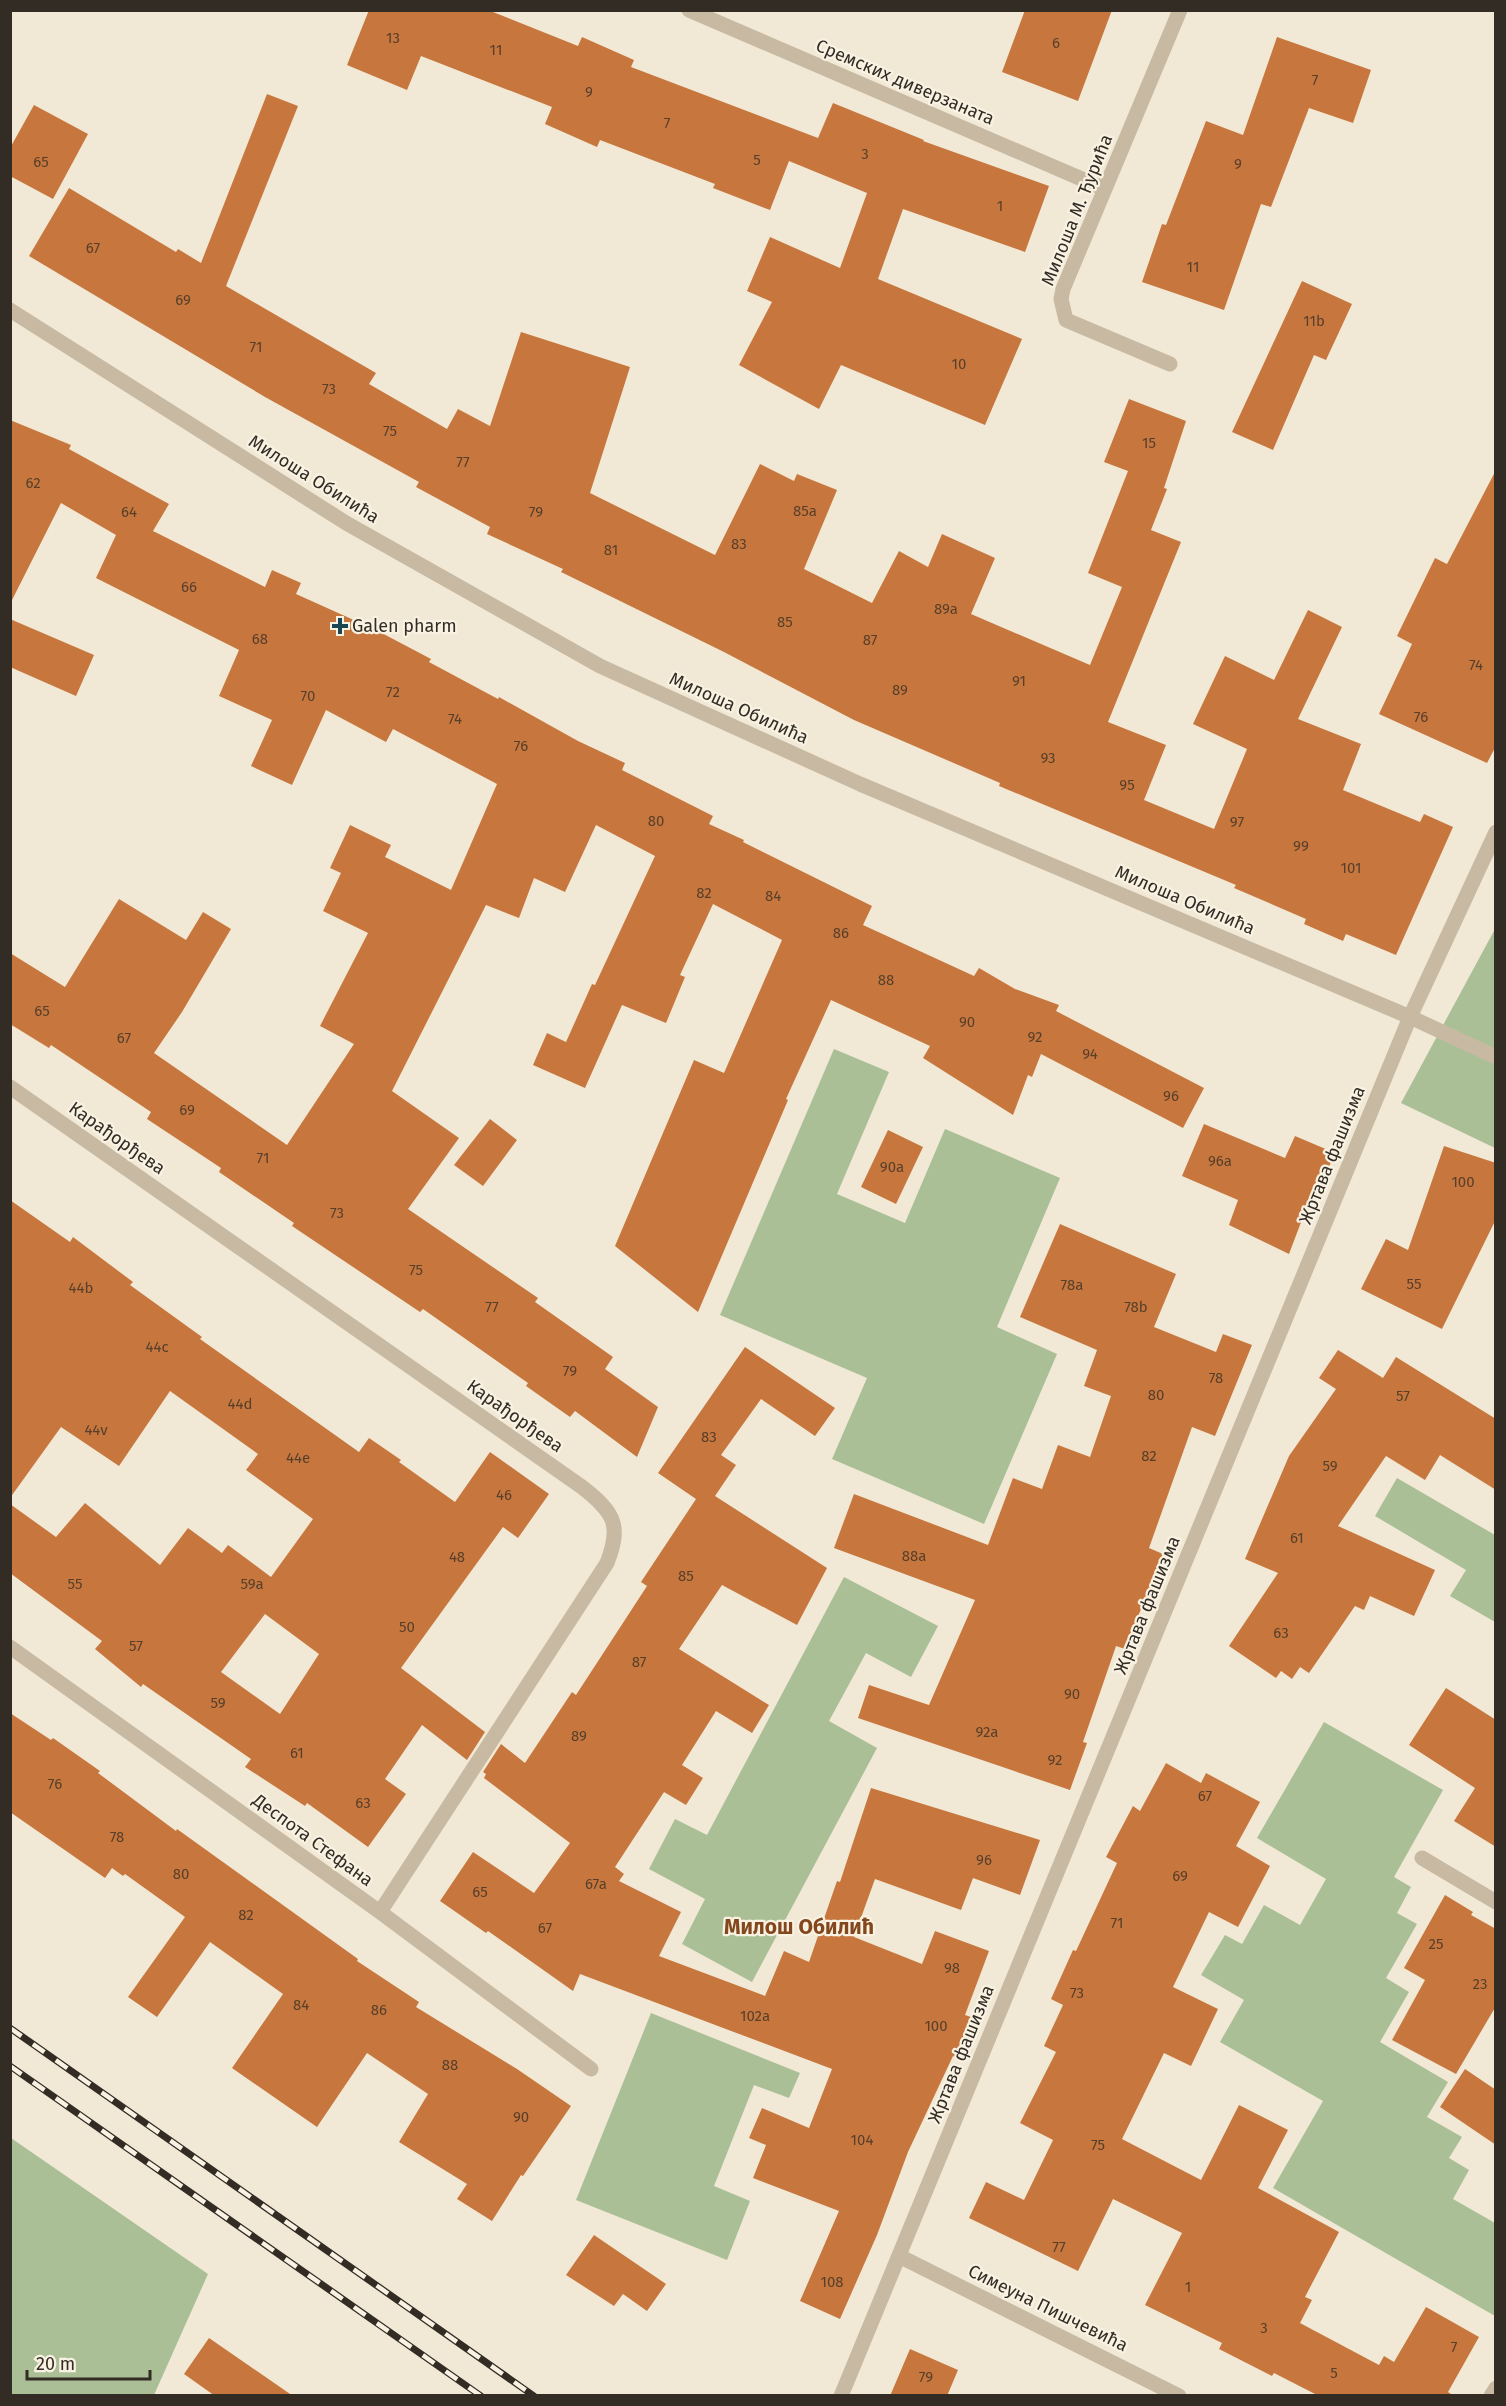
<svg xmlns="http://www.w3.org/2000/svg" width="1506" height="2406" font-family="'Fira Sans',sans-serif">
<style>
.green{fill:#aabf96}
.building{fill:#c7773d;fill-rule:evenodd}
.lines{fill:none;stroke-linecap:round;stroke-linejoin:round}
.minor{stroke:#c8baa2;stroke-width:15}
.tertiary{stroke:#c8baa2;stroke-width:15}
.rail-casing{stroke:#332c25;stroke-width:7}
.rail{stroke:#f9f2e2;stroke-width:4.5;stroke-dasharray:14;stroke-linecap:butt}
.poi-dot{fill:#1a4654;stroke:#f9f2e2;stroke-width:2}
.labels{text-anchor:middle;stroke-width:4.5;stroke-linejoin:round;paint-order:stroke}
.number-label{font-size:15px;fill:#583f2b}
.street-label{font-size:18px;fill:#332c25;stroke:#f9f2e2}
.poi-label{font-size:18px;fill:#332c25;stroke:#f9f2e2;text-anchor:start}
.quarter-label{font-size:21px;font-weight:bold;fill:#82471d;stroke:#f9f2e2}
</style>
<rect width="100%" height="100%" fill="#f1e9d6"/>
<path class="green" d="M1495,929V1148L1401,1103Z
M834,1049L889,1072L837,1194L905,1223L945,1129L1060,1178L997,1327L1057,1354L984,1524L832,1459L867,1378L720,1315Z
M1397,1478L1495,1535V1622L1450,1596L1466,1570L1375,1516Z
M844,1577L938,1626L911,1677L866,1653L829,1721L877,1748L752,1982L682,1944L705,1899L649,1869L675,1819L707,1835Z
M1324,1722L1443,1790L1394,1877L1411,1887L1397,1913L1417,1924L1386,1978L1409,1992L1380,2042L1448,2082L1427,2117L1462,2137L1449,2158L1469,2170L1453,2199L1495,2223V2316L1273,2188L1323,2101L1220,2042L1244,2000L1201,1975L1225,1935L1242,1944L1264,1905L1300,1925L1326,1879L1257,1838Z
M651,2013L800,2073L789,2098L754,2085L714,2186L750,2201L727,2260L576,2200Z
M11,2138L208,2274L154,2395H11Z"/>
<path class="building" d="M369,10H488L578,46L582,37L634,60L631,67L818,138L833,103L924,140L923,141L1049,186L1025,252L903,209L878,279L1022,339L985,425L841,365L819,409L739,365L772,302L747,291L770,237L840,268L867,193L789,161L770,210L713,188L715,184L600,140L597,147L545,124L552,107L421,56L407,90L347,65Z
M1025,10H1112L1078,101L1002,72Z
M1277,37L1371,70L1353,123L1309,108L1271,207L1261,204L1224,310L1142,282L1162,224L1166,225L1206,121L1243,135Z
M267,94L298,106L226,286L376,373L369,384L447,429L458,409L490,426L521,332L630,367L590,493L715,555L760,464L794,481L797,474L837,490L804,569L872,603L899,551L928,567L942,534L995,558L971,614L1090,665L1122,587L1088,573L1128,471L1104,462L1129,399L1186,421L1164,488L1167,489L1151,530L1181,542L1108,722L1166,745L1144,800L1214,829L1247,749L1193,724L1225,656L1274,680L1308,610L1342,627L1298,719L1361,744L1343,790L1420,822L1424,814L1453,827L1396,955L1346,934L1343,941L1304,924L1306,919L1234,888L1236,885L999,786L1000,783L854,720L724,652L561,572L563,569L487,534L490,527L416,487L419,482L265,397L29,256L69,188L176,252L178,249L201,263Z
M34,105L88,134L53,199L10,176V148Z
M1302,281L1352,304L1326,360L1314,355L1273,450L1232,432Z
M10,420L71,445L69,449L169,504L153,531L265,587L272,570L301,583L296,594L376,630L431,659L429,662L498,699L499,697L578,741L625,763L622,770L713,816L709,824L744,840L743,842L872,906L863,925L974,976L979,968L1015,989L1059,1005L1056,1011L1204,1088L1183,1128L1041,1054L1032,1077L1028,1075L1013,1115L923,1058L930,1046L831,1000L786,1099L788,1100L698,1312L615,1246L694,1060L724,1073L782,940L713,904L680,975L685,977L666,1023L622,1005L585,1088L533,1065L547,1033L566,1042L592,984L595,985L655,856L596,825L565,892L534,878L519,918L486,905L392,1091L459,1138L408,1209L538,1298L535,1302L613,1357L605,1369L658,1407L637,1457L575,1411L570,1417L526,1386L528,1383L423,1309L420,1312L292,1226L294,1223L219,1172L221,1168L147,1119L151,1112L51,1045L49,1048L10,1024V953L65,987L119,899L186,940L203,912L231,929L182,1012L154,1053L287,1145L354,1044L320,1026L368,933L323,911L341,873L330,868L350,825L391,845L385,857L451,890L497,784L393,729L386,742L326,710L292,785L251,766L272,720L219,696L239,650L96,578L116,535L61,503L10,604Z
M1496,470V746L1487,763L1379,714L1412,644L1397,636L1435,558L1447,564Z
M10,619L94,655L76,696L10,667Z
M490,1119L517,1140L483,1186L454,1165Z
M1204,1124L1285,1158L1295,1136L1335,1153L1310,1210L1306,1209L1289,1254L1229,1225L1238,1200L1182,1176Z
M888,1130L923,1147L896,1204L861,1187Z
M1444,1146L1496,1163V1219L1442,1329L1361,1289L1386,1239L1408,1250Z
M10,1200L70,1242L73,1237L133,1282L130,1285L202,1337L200,1339L359,1452L369,1438L401,1460L399,1462L455,1502L490,1452L549,1494L518,1538L503,1527L401,1668L485,1732L467,1760L422,1725L385,1779L406,1794L368,1847L307,1803L305,1806L245,1767L251,1759L143,1684L141,1687L95,1649L102,1641L10,1573V1504L56,1537L85,1503L160,1565L188,1528L222,1553L228,1545L271,1577L313,1519L246,1470L258,1454L170,1391L119,1466L61,1427L10,1498ZM265,1614L319,1654L280,1714L221,1672Z
M1060,1224L1176,1274L1154,1327L1216,1352L1223,1334L1252,1345L1215,1436L1192,1427L1149,1548L1163,1554L1125,1649L1116,1646L1083,1742L1087,1743L1070,1790L858,1718L869,1685L929,1705L975,1600L834,1548L854,1494L988,1545L1013,1478L1042,1489L1058,1445L1090,1457L1111,1396L1084,1386L1097,1350L1020,1317Z
M745,1347L835,1408L815,1436L761,1399L721,1455L736,1465L715,1496L827,1568L797,1625L722,1585L679,1649L769,1705L752,1733L716,1711L682,1765L703,1778L686,1805L664,1792L615,1867L624,1874L619,1881L681,1912L659,1956L765,1996L784,1951L809,1962L837,1881L840,1882L871,1788L1040,1840L1020,1895L973,1878L961,1910L875,1879L854,1937L922,1964L935,1931L989,1951L965,2015L971,2017L955,2057L953,2056L908,2152L877,2235L840,2319L800,2301L839,2211L753,2178L766,2145L749,2138L762,2108L809,2128L832,2069L580,1974L573,1991L488,1931L486,1933L440,1901L473,1852L534,1893L570,1843L484,1778L486,1774L483,1772L501,1744L525,1763L572,1692L576,1695L647,1586L641,1582L696,1499L658,1473Z
M1338,1350L1383,1378L1396,1357L1496,1419V1490L1440,1455L1425,1480L1386,1456L1338,1526L1435,1570L1414,1616L1370,1596L1364,1610L1355,1606L1309,1673L1300,1667L1292,1679L1281,1671L1276,1678L1229,1646L1278,1573L1245,1559L1289,1456L1336,1389L1319,1378Z
M1446,1688L1496,1720V1847L1454,1821L1475,1788L1409,1745Z
M10,1713L51,1740L53,1738L100,1771L98,1773L176,1831L177,1829L358,1959L357,1961L419,2002L416,2007L517,2069L571,2106L523,2176L521,2175L492,2221L457,2199L467,2184L399,2142L428,2094L367,2053L317,2127L232,2068L283,1994L210,1942L157,2017L128,1997L185,1917L125,1874L123,1876L112,1868L105,1878L10,1812Z
M1166,1763L1201,1783L1206,1773L1260,1802L1236,1846L1270,1866L1238,1927L1209,1912L1173,1987L1218,2009L1191,2066L1164,2053L1122,2139L1201,2180L1239,2105L1288,2130L1258,2188L1339,2232L1305,2297L1312,2300L1300,2323L1379,2365L1384,2356L1394,2362L1426,2307L1479,2337L1448,2392L1454,2396L1317,2395L1274,2373L1272,2376L1219,2349L1222,2343L1145,2305L1182,2233L1113,2199L1078,2271L969,2218L986,2182L1024,2200L1053,2140L1020,2123L1056,2052L1044,2046L1063,2005L1051,1999L1073,1950L1076,1951L1117,1863L1106,1857L1133,1806L1140,1811Z
M1445,1895L1473,1912L1471,1915L1496,1929V2006L1456,2074L1392,2040L1425,1980L1404,1968Z
M1465,2069L1496,2090V2145L1440,2107Z
M594,2235L666,2284L647,2311L623,2294L614,2306L566,2275Z
M209,2338L293,2396H215L184,2374Z
M910,2349L958,2370L947,2396H890Z"/>
<g class="lines">
<path class="minor" d="M689,10L1105,189
M1170,364L1066,320L1061,299L1063,289L1180,10
M10,1087L582,1487C614,1512 622,1525 607,1563L380,1912
M10,1647L380,1912L591,2069
M1422,1858L1496,1902
M899,2256L1179,2396
M841,2396L1410,1017L1496,832
M1491,2396L1496,2388"/>
<path class="tertiary" d="M10,310L346,523L600,666L860,784L1410,1017L1496,1057"/>
<g class="rail-casing">
<path id="rail" d="M10,2028L534,2396
M10,2066L481,2396"/>
</g>
<use href="#rail" class="rail"/>
</g>
<path class="poi-dot" d="M337 617h6v6h6v6h-6v6h-6v-6h-6v-6h6z"/>
<g class="labels">
<g class="number-label">
<text x="393" y="43">13</text>
<text x="1056" y="48">6</text>
<text x="496" y="55">11</text>
<text x="1315" y="85">7</text>
<text x="589" y="97">9</text>
<text x="667" y="128">7</text>
<text x="865" y="159">3</text>
<text x="757" y="165">5</text>
<text x="41" y="167">65</text>
<text x="1238" y="169">9</text>
<text x="1000" y="211">1</text>
<text x="93" y="253">67</text>
<text x="1193" y="272">11</text>
<text x="183" y="305">69</text>
<text x="1314" y="326">11b</text>
<text x="256" y="352">71</text>
<text x="959" y="369">10</text>
<text x="329" y="394">73</text>
<text x="390" y="436">75</text>
<text x="1149" y="448">15</text>
<text x="463" y="467">77</text>
<text x="33" y="488">62</text>
<text x="805" y="516">85a</text>
<text x="129" y="517">64</text>
<text x="536" y="517">79</text>
<text x="739" y="549">83</text>
<text x="611" y="555">81</text>
<text x="189" y="592">66</text>
<text x="946" y="614">89a</text>
<text x="785" y="627">85</text>
<text x="260" y="644">68</text>
<text x="870" y="645">87</text>
<text x="1476" y="670">74</text>
<text x="1019" y="686">91</text>
<text x="900" y="695">89</text>
<text x="393" y="697">72</text>
<text x="308" y="701">70</text>
<text x="1421" y="722">76</text>
<text x="455" y="724">74</text>
<text x="521" y="751">76</text>
<text x="1048" y="763">93</text>
<text x="1127" y="790">95</text>
<text x="656" y="826">80</text>
<text x="1237" y="827">97</text>
<text x="1301" y="851">99</text>
<text x="1351" y="873">101</text>
<text x="704" y="898">82</text>
<text x="773" y="901">84</text>
<text x="841" y="938">86</text>
<text x="886" y="985">88</text>
<text x="42" y="1016">65</text>
<text x="967" y="1027">90</text>
<text x="1035" y="1042">92</text>
<text x="124" y="1043">67</text>
<text x="1090" y="1059">94</text>
<text x="1171" y="1101">96</text>
<text x="187" y="1115">69</text>
<text x="263" y="1163">71</text>
<text x="1220" y="1166">96a</text>
<text x="892" y="1172">90a</text>
<text x="1463" y="1187">100</text>
<text x="337" y="1218">73</text>
<text x="416" y="1275">75</text>
<text x="1414" y="1289">55</text>
<text x="1072" y="1290">78a</text>
<text x="81" y="1293">44b</text>
<text x="492" y="1312">77</text>
<text x="1136" y="1312">78b</text>
<text x="157" y="1352">44c</text>
<text x="570" y="1376">79</text>
<text x="1216" y="1383">78</text>
<text x="1156" y="1400">80</text>
<text x="1403" y="1401">57</text>
<text x="240" y="1409">44d</text>
<text x="96" y="1435">44v</text>
<text x="709" y="1442">83</text>
<text x="1149" y="1461">82</text>
<text x="298" y="1463">44e</text>
<text x="1330" y="1471">59</text>
<text x="504" y="1500">46</text>
<text x="1297" y="1543">61</text>
<text x="914" y="1561">88a</text>
<text x="457" y="1562">48</text>
<text x="686" y="1581">85</text>
<text x="75" y="1589">55</text>
<text x="252" y="1589">59a</text>
<text x="407" y="1632">50</text>
<text x="1281" y="1638">63</text>
<text x="136" y="1651">57</text>
<text x="639" y="1667">87</text>
<text x="1072" y="1699">90</text>
<text x="218" y="1708">59</text>
<text x="987" y="1737">92a</text>
<text x="579" y="1741">89</text>
<text x="297" y="1758">61</text>
<text x="1055" y="1765">92</text>
<text x="55" y="1789">76</text>
<text x="1205" y="1801">67</text>
<text x="363" y="1808">63</text>
<text x="117" y="1842">78</text>
<text x="984" y="1865">96</text>
<text x="181" y="1879">80</text>
<text x="1180" y="1881">69</text>
<text x="596" y="1889">67a</text>
<text x="480" y="1897">65</text>
<text x="246" y="1920">82</text>
<text x="1117" y="1928">71</text>
<text x="545" y="1933">67</text>
<text x="1436" y="1949">25</text>
<text x="952" y="1973">98</text>
<text x="1480" y="1989">23</text>
<text x="1077" y="1998">73</text>
<text x="301" y="2010">84</text>
<text x="379" y="2015">86</text>
<text x="755" y="2021">102a</text>
<text x="936" y="2031">100</text>
<text x="450" y="2070">88</text>
<text x="521" y="2122">90</text>
<text x="862" y="2145">104</text>
<text x="1098" y="2150">75</text>
<text x="1059" y="2252">77</text>
<text x="832" y="2287">108</text>
<text x="1188" y="2292">1</text>
<text x="1264" y="2333">3</text>
<text x="1454" y="2352">7</text>
<text x="1334" y="2378">5</text>
<text x="926" y="2382">79</text>
</g>
<g class="street-label">
<text transform="translate(905 82) rotate(23)" y="6">Сремских диверзаната</text>
<text transform="translate(1077 210) rotate(-68)" y="6">Милоша М. Ђурића</text>
<text transform="translate(314 479) rotate(32)" y="6">Милоша Обилића</text>
<text transform="translate(739 708) rotate(24)" y="6">Милоша Обилића</text>
<text transform="translate(1185 900) rotate(23)" y="6">Милоша Обилића</text>
<text transform="translate(117 1138) rotate(35)" y="6">Карађорђева</text>
<text transform="translate(1332 1155) rotate(-68)" y="6">Жртава фашизма</text>
<text transform="translate(515 1416) rotate(35)" y="6">Карађорђева</text>
<text transform="translate(1147 1605) rotate(-68)" y="6">Жртава фашизма</text>
<text transform="translate(313 1840) rotate(36)" y="6">Деспота Стефана</text>
<text transform="translate(961 2054) rotate(-68)" y="6">Жртава фашизма</text>
<text transform="translate(1048 2308) rotate(26)" y="6">Симеуна Пишчевића</text>
</g>
<g class="poi-label">
<text x="352" y="632">Galen pharm</text>
</g>
<g class="quarter-label">
<text x="799" y="1934">Милош Обилић</text>
</g>
</g>
<rect width="1506" height="2406" fill="none" stroke="#332c25" stroke-width="24"/>
<path d="M27 2370v9h123v-9" fill="none" stroke="#332c25" stroke-width="3"/>
<text x="36" y="2370" font-size="18" fill="#332c25" stroke="#f9f2e2" stroke-width="4.5" paint-order="stroke">20 m</text>
</svg>
